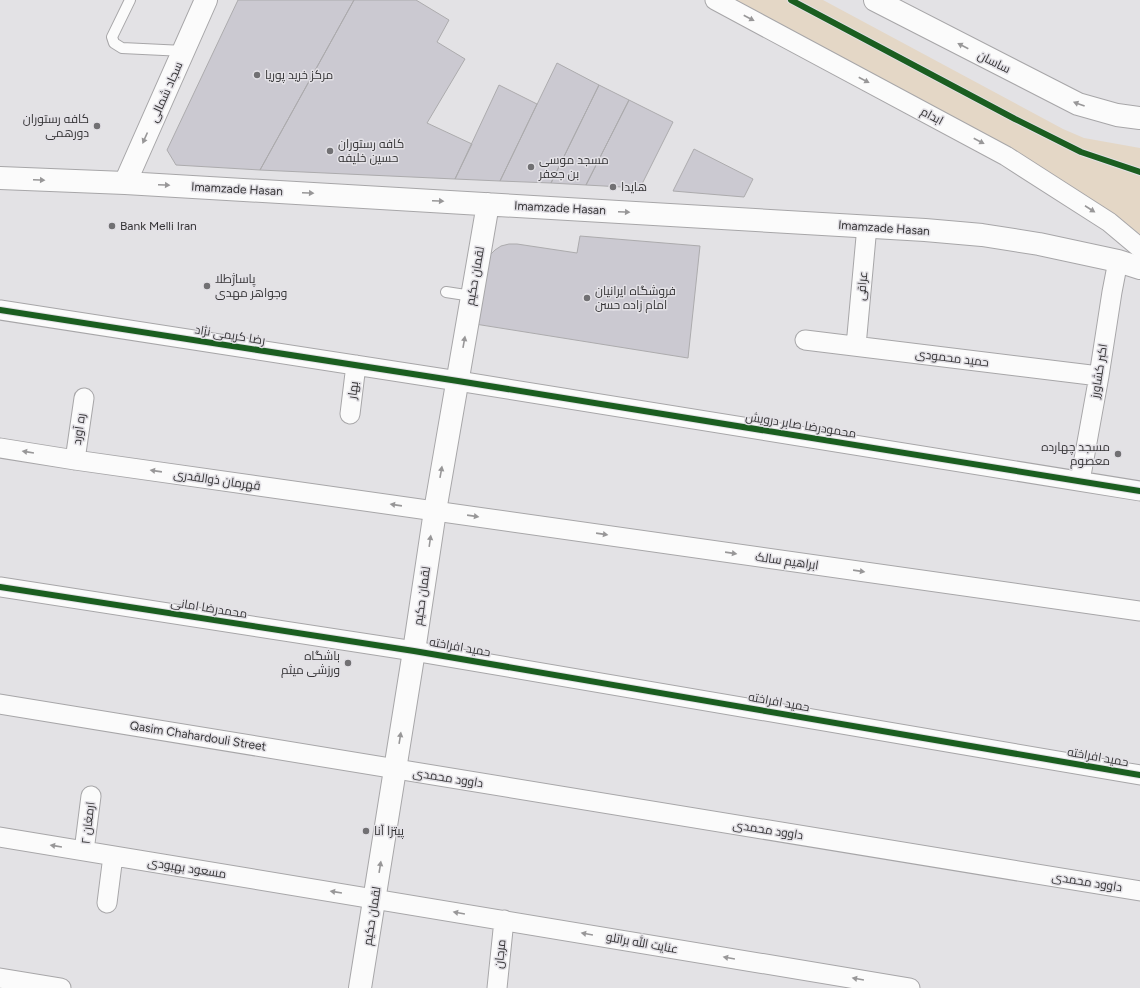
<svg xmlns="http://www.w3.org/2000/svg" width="1140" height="988" font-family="Figtree,Cairo,sans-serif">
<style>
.green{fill:#e4d7c6}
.building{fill:#cbc9d1;stroke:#acabad}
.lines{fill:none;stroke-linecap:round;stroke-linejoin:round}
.lane-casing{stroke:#a7a6a8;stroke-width:12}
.street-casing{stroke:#a7a6a8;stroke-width:21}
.secondary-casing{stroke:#a7a6a8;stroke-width:24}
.lane{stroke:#fbfbfb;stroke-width:10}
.street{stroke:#fbfbfb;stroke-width:19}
.secondary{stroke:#fbfbfb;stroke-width:22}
.cycleway-casing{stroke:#e3e1e6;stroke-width:8}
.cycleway{stroke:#1b5e20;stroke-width:6}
.oneway{fill:#989798}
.poi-dot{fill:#717073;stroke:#e3e1e6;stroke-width:1.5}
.labels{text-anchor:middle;stroke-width:3;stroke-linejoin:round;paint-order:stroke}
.street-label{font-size:12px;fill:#343335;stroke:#e3e1e6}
.poi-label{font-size:12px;fill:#343335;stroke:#e3e1e6;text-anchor:start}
</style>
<rect width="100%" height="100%" fill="#e3e2e5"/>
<path class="green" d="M722,0H823L1063,129L1084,138L1140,148V234L1072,187Z"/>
<path class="building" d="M238,0H354L260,170L176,165L167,150Z
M354,0H416L449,20L437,42L465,59L427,123L472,144L455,179L260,170Z
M557,63L599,85L551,183L500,181Z
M499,85L537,104L500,181L455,179Z
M599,85L629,100L586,185L551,183Z
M629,100L673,122L640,188L586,185Z
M694,149L753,179L744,197L673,191Z
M580,236L700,246L688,358L475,324L489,256L495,250L501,246L509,244H517L577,253Z"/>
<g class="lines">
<g class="lane-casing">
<path id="lane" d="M130,0L112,37L114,43L122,48L184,51
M446,292L472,296"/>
</g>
<g class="street-casing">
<path id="street" d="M715,0L1006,156L1109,222L1140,248
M0,310L458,381L1140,491
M805,340L1099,376
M856,346L867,226
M350,414L356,365
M0,448L75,460L1140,611
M75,460L84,398
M1080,481L1099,376L1112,292L1118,261
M0,587L414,651L1140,775
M0,704L1140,891
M0,837L910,988
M84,851L91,796
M107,903L113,856
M0,978L61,988
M497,988L504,920"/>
</g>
<g class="secondary-casing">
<path id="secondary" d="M875,0L1078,104L1117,115L1140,118
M0,178L125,183L925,230L982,235L1039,244L1118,261L1140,268
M125,183L206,0
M360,988L414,651L435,511L488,204"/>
</g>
<use href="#lane" class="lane"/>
<use href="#street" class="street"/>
<use href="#secondary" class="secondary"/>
<g class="cycleway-casing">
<path id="cycleway" d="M791,0L1015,119L1081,152L1140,172
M0,310L458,381L1140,491
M0,587L414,651L1140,775"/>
</g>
<use href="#cycleway" class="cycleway"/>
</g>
<defs><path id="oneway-solid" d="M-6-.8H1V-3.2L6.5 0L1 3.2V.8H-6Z"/></defs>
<g class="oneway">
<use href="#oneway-solid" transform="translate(749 18) rotate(28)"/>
<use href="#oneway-solid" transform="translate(963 46) rotate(-153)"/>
<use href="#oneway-solid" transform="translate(864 80) rotate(28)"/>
<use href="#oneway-solid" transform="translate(1079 104) rotate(-160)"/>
<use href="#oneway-solid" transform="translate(145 138) rotate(114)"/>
<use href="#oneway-solid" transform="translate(979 141) rotate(28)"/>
<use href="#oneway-solid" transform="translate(39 180) rotate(2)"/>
<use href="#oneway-solid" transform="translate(164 185) rotate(3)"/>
<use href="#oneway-solid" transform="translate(308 193) rotate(3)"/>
<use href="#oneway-solid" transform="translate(438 201) rotate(3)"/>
<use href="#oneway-solid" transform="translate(1090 209) rotate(33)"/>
<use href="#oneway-solid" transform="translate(624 212) rotate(3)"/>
<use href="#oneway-solid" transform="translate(464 342) rotate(-80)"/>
<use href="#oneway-solid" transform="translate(28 452) rotate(-171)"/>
<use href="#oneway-solid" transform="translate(156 471) rotate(-172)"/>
<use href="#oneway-solid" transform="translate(441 472) rotate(-80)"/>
<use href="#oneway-solid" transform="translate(396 505) rotate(-172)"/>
<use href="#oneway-solid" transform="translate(473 516) rotate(8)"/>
<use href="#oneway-solid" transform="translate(602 534) rotate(8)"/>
<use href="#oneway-solid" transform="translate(430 541) rotate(-82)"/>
<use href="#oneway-solid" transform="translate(731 553) rotate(8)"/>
<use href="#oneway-solid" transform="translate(859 571) rotate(8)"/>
<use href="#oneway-solid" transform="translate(400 738) rotate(-81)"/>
<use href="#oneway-solid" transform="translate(56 846) rotate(-171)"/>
<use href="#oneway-solid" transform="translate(380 867) rotate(-81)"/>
<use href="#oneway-solid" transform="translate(336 892) rotate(-171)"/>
<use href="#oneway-solid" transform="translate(459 913) rotate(-170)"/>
<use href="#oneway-solid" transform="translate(587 934) rotate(-170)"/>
<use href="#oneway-solid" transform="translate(729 958) rotate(-170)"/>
<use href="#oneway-solid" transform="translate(858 979) rotate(-170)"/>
</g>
<g class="poi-dot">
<circle cx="257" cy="75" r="4"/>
<circle cx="97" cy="126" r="4"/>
<circle cx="330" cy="151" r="4"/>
<circle cx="531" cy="167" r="4"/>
<circle cx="613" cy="187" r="4"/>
<circle cx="112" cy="226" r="4"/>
<circle cx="207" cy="286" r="4"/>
<circle cx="587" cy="298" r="4"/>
<circle cx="1118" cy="454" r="4"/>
<circle cx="348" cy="663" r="4"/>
<circle cx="366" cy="831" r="4"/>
</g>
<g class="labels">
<g class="street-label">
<text transform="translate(994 62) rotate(27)" y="4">ساسان</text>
<text transform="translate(166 92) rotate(-66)" y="4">سجاد شمالی</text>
<text transform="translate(932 116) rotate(28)" y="4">ابدام</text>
<text transform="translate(237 189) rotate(3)" y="4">Imamzade Hasan</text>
<text transform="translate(560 208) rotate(3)" y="4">Imamzade Hasan</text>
<text transform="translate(884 228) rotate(4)" y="4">Imamzade Hasan</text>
<text transform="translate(475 276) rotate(-80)" y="4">لقمان حکیم</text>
<text transform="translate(862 286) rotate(-85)" y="4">عراقی</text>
<text transform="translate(230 335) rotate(9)" y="4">رضا کریمی نژاد</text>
<text transform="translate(952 358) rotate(7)" y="4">حمید محمودی</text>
<text transform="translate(1099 371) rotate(-81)" y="4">اکبر کشاورز</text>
<text transform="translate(353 390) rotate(-82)" y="4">بهار</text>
<text transform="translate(801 425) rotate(9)" y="4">محمودرضا صابر درویش</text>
<text transform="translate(79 429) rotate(-82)" y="4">ره آورد</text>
<text transform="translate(217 480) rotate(8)" y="4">قهرمان ذوالقدری</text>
<text transform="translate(787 561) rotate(8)" y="4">ابراهیم سالک</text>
<text transform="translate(422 596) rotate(-82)" y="4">لقمان حکیم</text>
<text transform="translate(209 608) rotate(9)" y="4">محمدرضا امانی</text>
<text transform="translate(460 647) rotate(10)" y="4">حمید افراخته</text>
<text transform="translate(779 702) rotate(10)" y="4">حمید افراخته</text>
<text transform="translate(198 736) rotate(9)" y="4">Qasim Chahardouli Street</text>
<text transform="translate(1098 757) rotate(10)" y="4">حمید افراخته</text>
<text transform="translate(448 778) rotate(9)" y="4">داوود محمدی</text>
<text transform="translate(88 823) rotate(-83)" y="4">ارمغان ۲</text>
<text transform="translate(768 830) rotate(9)" y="4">داوود محمدی</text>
<text transform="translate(187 868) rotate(9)" y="4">مسعود بهبودی</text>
<text transform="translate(1087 882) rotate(9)" y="4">داوود محمدی</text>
<text transform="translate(372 916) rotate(-81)" y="4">لقمان حکیم</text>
<text transform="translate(642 943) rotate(10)" y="4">عنایت الله براتلو</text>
<text transform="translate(500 954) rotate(-84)" y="4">مرجان</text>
</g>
<g class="poi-label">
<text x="265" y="79">مرکز خرید پوریا</text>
<text x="89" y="123" text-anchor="end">کافه رستوران<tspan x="89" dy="14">دورهمی</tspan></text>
<text x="338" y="148">کافه رستوران<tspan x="338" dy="14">حسین خلیفه</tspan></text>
<text x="539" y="164">مسجد موسی<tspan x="539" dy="14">بن جعفر</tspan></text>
<text x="621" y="191">هایدا</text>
<text x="120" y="230">Bank Melli Iran</text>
<text x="215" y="283">پاساژطلا<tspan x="215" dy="14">وجواهر مهدی</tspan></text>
<text x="595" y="295">فروشگاه ایرانیان<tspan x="595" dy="14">امام زاده حسن</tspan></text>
<text x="1110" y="451" text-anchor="end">مسجد چهارده<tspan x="1110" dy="14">معصوم</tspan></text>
<text x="340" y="660" text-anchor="end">باشگاه<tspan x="340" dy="14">ورزشی میثم</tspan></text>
<text x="374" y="835">پیتزا آنا</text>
</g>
</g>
</svg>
